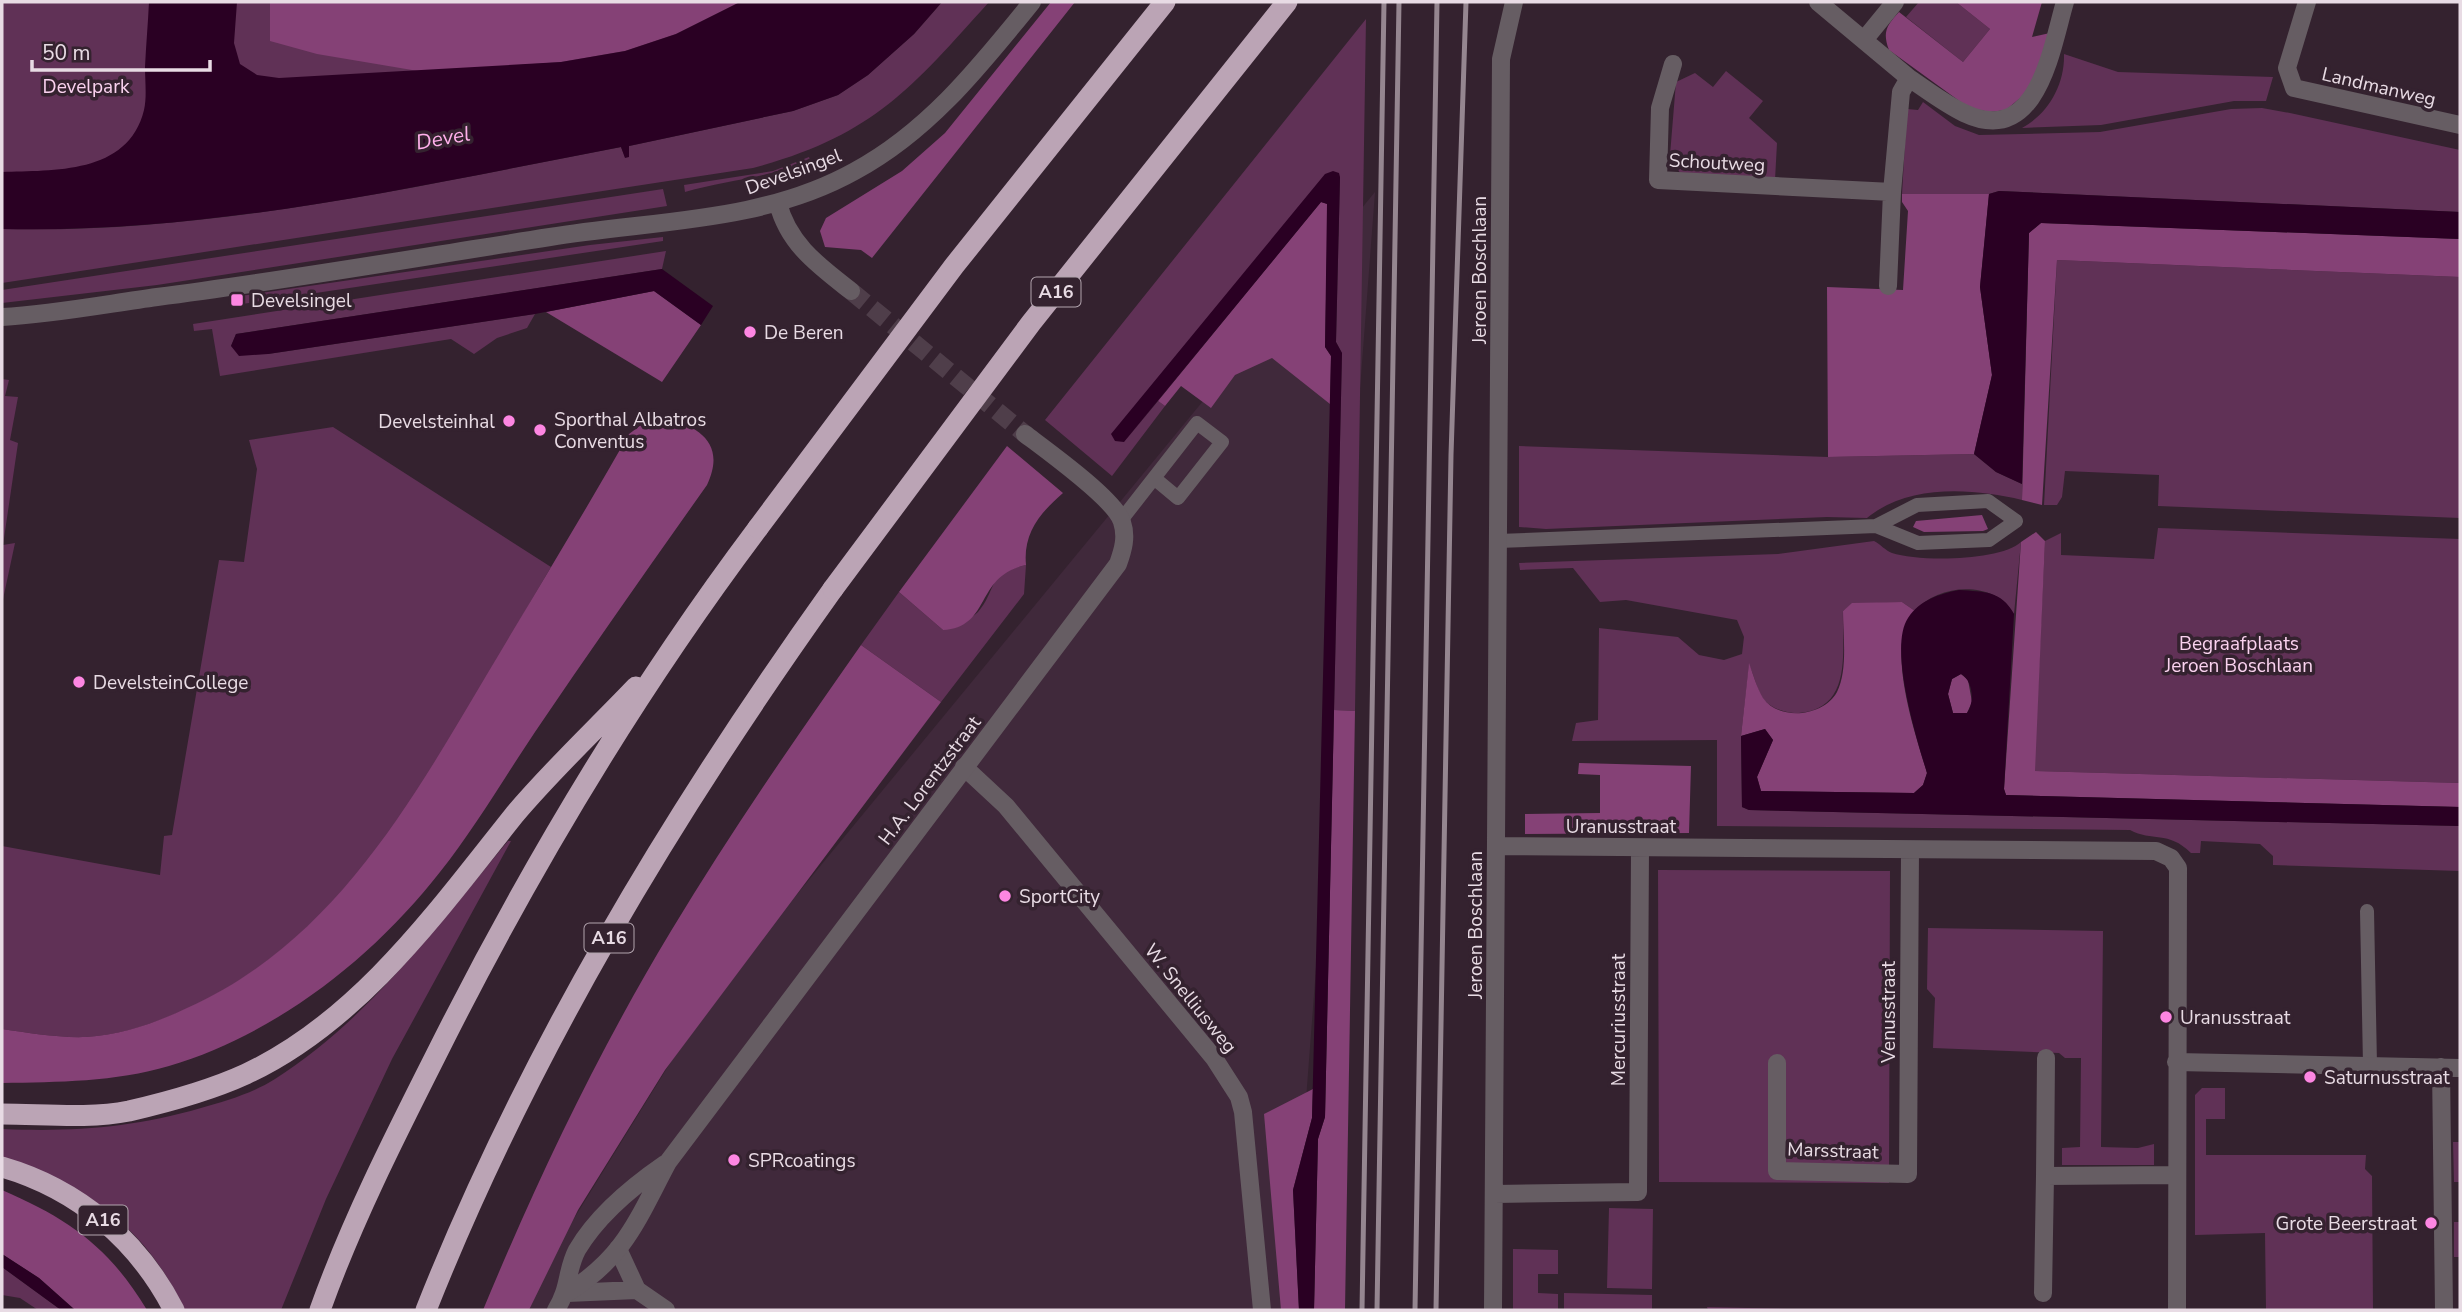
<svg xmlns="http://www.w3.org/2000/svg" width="2462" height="1312" font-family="'Nunito Sans',sans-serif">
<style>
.built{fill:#40293b}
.green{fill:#603156}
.forest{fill:#854176}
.water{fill:#2a0023;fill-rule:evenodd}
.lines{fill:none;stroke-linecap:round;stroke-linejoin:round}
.tertiary-tunnel{stroke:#4f3e4a;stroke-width:18;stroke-dasharray:18 9;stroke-linecap:butt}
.service{stroke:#665d63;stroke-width:14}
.minor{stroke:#665d63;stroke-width:18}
.tertiary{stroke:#665d63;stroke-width:18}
.motorway{stroke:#bba4b5;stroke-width:21}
.rail{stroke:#958690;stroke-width:5}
.motorway-bridge{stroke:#bba4b5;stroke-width:21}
.poi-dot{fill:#fd86e2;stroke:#34222f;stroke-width:2.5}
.labels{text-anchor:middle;stroke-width:7;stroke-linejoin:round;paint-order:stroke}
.shield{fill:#34222f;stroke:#b2a4ae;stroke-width:2}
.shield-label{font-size:18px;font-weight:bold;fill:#e8dbe4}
.park-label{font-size:19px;fill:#fad2ef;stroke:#34222f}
.street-label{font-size:19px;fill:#e8dbe4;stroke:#34222f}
.poi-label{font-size:19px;fill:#e8dbe4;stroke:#34222f;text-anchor:start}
.water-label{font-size:21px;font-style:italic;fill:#ffb0eb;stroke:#34222f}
</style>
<rect width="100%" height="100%" fill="#34222f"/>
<path class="built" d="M1375,192L1290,1310H529L557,1246L672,1060L794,898Z"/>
<path class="green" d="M2,2H797L629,64L102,172L2,189Z
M942,2H989C910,90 872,136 753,168L2,283V229C211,234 417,186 621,147L625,157H629V146L793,111L838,95L868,75L914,34Z
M1919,2H1956L1990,29L1963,62L1906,17Z
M1366,19L1355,711L1334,710L1342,353L1336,342L1340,177L1124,442L1158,401L1165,406L1112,476L1045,420Z
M2064,54L2118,72L2273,77L2266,101H2234L2101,125L2022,128C2048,114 2065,85 2064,54Z
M1726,71L1763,101L1749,118L1777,143L1775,180L1680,173L1670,155L1676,82L1695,73L1713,87Z
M1923,102L1955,126L1979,135L2100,132L2231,109L2262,108L2290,113L2460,150V212L1999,191L1989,194H1902L1907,109L1918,110Z
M809,157L810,160C770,178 727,180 685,192L684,185L773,171Z
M663,189L667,206L157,285L2,303V290Z
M663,237V241L242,304L241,296L590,245Z
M666,251L662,269L236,334L231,346L268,354L535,314L527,328L497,338L474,354L451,339L220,376L212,329L194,331L193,324Z
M2057,260L2460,277V518L2158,506L2159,475L2065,471L2062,497L2057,505H2044Z
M2,379L9,380L5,396L18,397L10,440L18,443L3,545L15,543L2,604Z
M333,427L551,567C455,727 367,927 187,1009C155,1023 122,1035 86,1037C58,1038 30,1033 2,1029V846L160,875L164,836L172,835L219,560L244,562L257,469L249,440Z
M1519,446L1828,457L1974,454L1996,472L2022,484V500C1972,488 1908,484 1867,518L1827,517L1546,529L1519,527Z
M2158,528L2460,539V783L2034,771L2045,541L2061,533V555L2154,559Z
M1874,541C1880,544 1886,551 1892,553C1919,562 2001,561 2021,542L2014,614C1995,580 1938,583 1915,611L1902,602L1852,604L1843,611C1842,652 1853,708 1799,713C1788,714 1772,709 1764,700C1757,691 1754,674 1749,665L1741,736L1742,807L1749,810L2460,826V871L2273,865V856L2260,844L2201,841L2200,853H2191C2168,830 2152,842 2130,830L1717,826V740L1572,741L1576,723L1598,720L1599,628L1678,637L1699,655L1724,660L1742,654L1744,637L1737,620L1626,600L1600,602L1573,568L1520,570L1519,563L1778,554Z
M1026,565L1024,594L941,702L861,645L899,592L943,630C952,625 971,620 978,612C998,588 986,573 1026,565Z
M508,841H511L392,1059L326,1199L281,1310H185C139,1217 93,1197 2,1160V1129C73,1132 132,1128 201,1108C226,1101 253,1093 275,1079C368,1020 438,925 508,841Z
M1658,870L1890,871L1889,1183L1659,1182Z
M1928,928L2103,931L2101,1147L2138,1148L2154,1144V1165H2062V1148L2080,1147L2081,1058H2065L2059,1053L1933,1048L1935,998L1927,989Z
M2202,1088H2225V1119H2206V1155H2366L2365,1169L2372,1176L2373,1310H2266L2265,1233L2195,1235V1095Z
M2453,1142H2460V1182H2454Z
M1609,1208L1653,1209L1652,1289L1607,1288Z
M2454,1222H2460V1257H2454Z
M1513,1249L1558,1250V1274H1538V1293L1558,1294V1310H1513Z
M2,1267L61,1310H38L20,1298L2,1295Z
M1564,1293L1652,1295V1310H1564Z
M1707,1307L1825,1310H1708Z"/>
<path class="forest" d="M270,2H740L676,34L625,51L561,62L424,72L317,54L270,41Z
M1051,2H1075L872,258L861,250L825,247L820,231L826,218L902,171L945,133Z
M1956,2H2042L2032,37L2050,33L2033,87L2006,110L1990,112L1969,108L1889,50C1882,32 1887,25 1899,12L1963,62L1990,29Z
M1902,194H1989L1980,287L1992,375L1974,454L1828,457L1827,287L1903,290L1908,211L1902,202Z
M1321,202L1328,204L1325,347L1331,356L1330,404L1272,358L1235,375L1211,408L1181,386L1165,406L1158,401Z
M2041,223L2460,239V277L2057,260L2042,505L2022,500L2029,233Z
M654,291L701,325L662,382L546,312Z
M663,418C701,426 726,445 707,485C649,567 591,649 535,732C504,778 475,828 440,872C372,959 276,1034 169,1066C115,1082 58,1082 2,1083V1029C30,1033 58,1038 86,1037C122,1035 155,1023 187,1008C332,943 409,806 486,676C534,595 583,515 629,434L645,422Z
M1007,446L1063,493C1040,513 1023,533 1026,565C974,576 992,627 943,630L899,592Z
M1982,515L1988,529L1983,531L1924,532L1913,527L1916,521Z
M2036,532L2045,541L2035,771L2460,783V807L2006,795L2004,789L2021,542Z
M1902,602L1915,611C1883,642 1916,736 1927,773L1923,785L1914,793L1761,791L1757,777L1773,740L1765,729L1741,736L1749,663C1753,674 1757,688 1763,698C1780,722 1824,716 1837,692C1848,670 1843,635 1843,611L1852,603Z
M861,645L941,702L665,1070L578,1210L529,1310H483C537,1180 598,1052 671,931C730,833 795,739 861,645Z
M1961,674L1968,680L1972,702L1967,713H1953L1948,694L1952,679Z
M1334,710L1355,711L1345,1310H1314L1318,1139L1325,1117Z
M1579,763L1691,766L1689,833L1525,834V814L1600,813V775L1578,774Z
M1313,1089L1312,1118L1293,1190L1299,1310H1281L1264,1114Z
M2,1190C69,1219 109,1247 147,1310H75L39,1278L2,1254Z"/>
<path class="water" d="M149,2H237L234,43L240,64L257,75L279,78L561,62L625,51L676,34L740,2H942L914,34L868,75L838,95L793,111L629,146V157L625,158L621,147C417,186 210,234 2,229V172C53,170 128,175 144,110C147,97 145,81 145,67C146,45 148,23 149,2Z
M1333,171L1339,173L1340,177L1336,342L1342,353L1325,1117L1318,1139L1314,1310H1299L1293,1190L1312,1118L1331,356L1325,347L1327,204L1321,202L1124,442L1115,441L1111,434L1325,174Z
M1999,191L2460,212V239L2041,223L2029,233L2022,484L1996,472L1974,454L1992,375L1980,287L1989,194Z
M662,269L713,306L701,325L654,291L535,314L268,354L239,356L231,346L236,334Z
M1959,590C1984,592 2001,590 2014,614L2004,789L2006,795L2460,807V826L1749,810L1742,807L1741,736L1765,729L1773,740L1757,777L1761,791L1914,793L1923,785L1927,773C1917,740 1888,648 1908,618C1920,600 1939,594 1959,590ZM1961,674C1973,681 1975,702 1967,713H1953L1948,694L1952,679Z
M2,1254L39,1278L75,1310H61L2,1267Z"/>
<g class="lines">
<path class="tertiary-tunnel" d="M851,291L1025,434"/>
<path class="service" d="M1122,519L1197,423L1222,442L1178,498L1154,478
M1498,541L1876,526L1918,543L1989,540L2016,521L1988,501L1917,505L1876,526
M2367,911L2370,1065"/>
<path class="minor" d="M2307,2L2287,68L2294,88L2460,125
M1864,40L1895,2
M1673,64L1660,108L1658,180L1892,192L1901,92L1909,78L1818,2
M1909,78C1927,90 1945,104 1964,113C2038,148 2051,49 2065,2
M1888,286L1892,192
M964,767L1006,806L1214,1058L1239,1097L1243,1112L1262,1310
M1497,846L2156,851L2171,858L2178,868L2177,1310
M2046,1058L2045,1176L2175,1175
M2176,1062L2460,1068
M1777,1063V1171L1908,1174L1910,850
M2441,1067L2444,1310
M1495,1194L1638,1192L1640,848
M618,1249L637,1290L666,1310
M567,1293L637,1290
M2043,1293L2045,1176
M1493,1310L1501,59L1514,2"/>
<path class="tertiary" d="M778,203C788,244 819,266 851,291
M2,317C54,314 106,304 157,297C289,280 420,257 550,237C653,220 762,223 855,171C929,131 980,66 1032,2
M567,1293C625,1257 637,1220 668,1162L1118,564C1123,550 1127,537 1122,522C1116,500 1046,450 1025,434
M556,1310C570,1288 566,1271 577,1250C597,1216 633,1186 665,1164"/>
<path class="motorway" d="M2,1114C43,1114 89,1119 129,1111C168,1102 209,1091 246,1074C360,1021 439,909 515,814C552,770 596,729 636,687
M2,1167C78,1189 138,1240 174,1310
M320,1310C351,1223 394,1138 436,1055C528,871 634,693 758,528
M426,1310C528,1053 673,813 833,589"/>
<path class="rail" d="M1362,1310L1384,2
M1377,1310L1399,2
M1415,1310L1437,2
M1436,1310L1451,455L1466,2"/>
<path class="motorway-bridge" d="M758,528L954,266L1165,2
M833,589L1031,323L1287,2"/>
</g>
<g class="poi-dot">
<rect x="230" y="293" width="14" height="14" rx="3.5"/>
<circle cx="750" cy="332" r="7"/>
<circle cx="509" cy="421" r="7"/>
<circle cx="540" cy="430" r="7"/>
<circle cx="79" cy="682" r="7"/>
<circle cx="1005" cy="896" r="7"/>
<circle cx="2166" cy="1017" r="7"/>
<circle cx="2310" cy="1077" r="7"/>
<circle cx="734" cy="1160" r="7"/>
<circle cx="2431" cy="1223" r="7"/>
</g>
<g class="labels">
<g class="shield">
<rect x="1031.5" y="277.5" width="49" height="29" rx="5"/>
<rect x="584.5" y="923.5" width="49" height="29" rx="5"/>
<rect x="78.5" y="1205.5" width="49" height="29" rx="5"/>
</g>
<g class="shield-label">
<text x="1056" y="298">A16</text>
<text x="609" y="944">A16</text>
<text x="103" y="1226">A16</text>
</g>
<g class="park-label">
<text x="86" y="93">Develpark</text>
<text x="2239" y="650">Begraafplaats<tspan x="2239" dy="22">Jeroen Boschlaan</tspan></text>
</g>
<g class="street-label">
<text transform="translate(2379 86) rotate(13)" y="7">Landmanweg</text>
<text transform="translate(1717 162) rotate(3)" y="7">Schoutweg</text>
<text transform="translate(793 171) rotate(-20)" y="7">Develsingel</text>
<text transform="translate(1479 270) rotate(-90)" y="7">Jeroen Boschlaan</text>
<text transform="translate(929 780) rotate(-53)" y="7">H.A. Lorentzstraat</text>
<text x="1621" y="833">Uranusstraat</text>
<text transform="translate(1475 925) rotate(-90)" y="7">Jeroen Boschlaan</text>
<text transform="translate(1191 998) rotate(51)" y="7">W. Snelliusweg</text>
<text transform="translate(1888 1012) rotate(-90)" y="7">Venusstraat</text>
<text transform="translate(1618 1020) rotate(-90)" y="7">Mercuriusstraat</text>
<text transform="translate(1833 1150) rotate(2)" y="7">Marsstraat</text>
</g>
<g class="poi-label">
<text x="251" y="307">Develsingel</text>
<text x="764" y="339">De Beren</text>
<text x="554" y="426">Sporthal Albatros<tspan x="554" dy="22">Conventus</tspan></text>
<text x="495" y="428" text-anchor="end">Develsteinhal</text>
<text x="93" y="689">DevelsteinCollege</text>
<text x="1019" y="903">SportCity</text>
<text x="2180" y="1024">Uranusstraat</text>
<text x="2324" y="1084">Saturnusstraat</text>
<text x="748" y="1167">SPRcoatings</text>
<text x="2417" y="1230" text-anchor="end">Grote Beerstraat</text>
</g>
<g class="water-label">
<text transform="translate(443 138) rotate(-10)" y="7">Devel</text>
</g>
</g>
<rect width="2462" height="1312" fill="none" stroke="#e8dbe4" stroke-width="7"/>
<path d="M32 60v10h178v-10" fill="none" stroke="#e8dbe4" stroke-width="3.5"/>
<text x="42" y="60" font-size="21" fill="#e8dbe4" stroke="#34222f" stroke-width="5" paint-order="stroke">50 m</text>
</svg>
